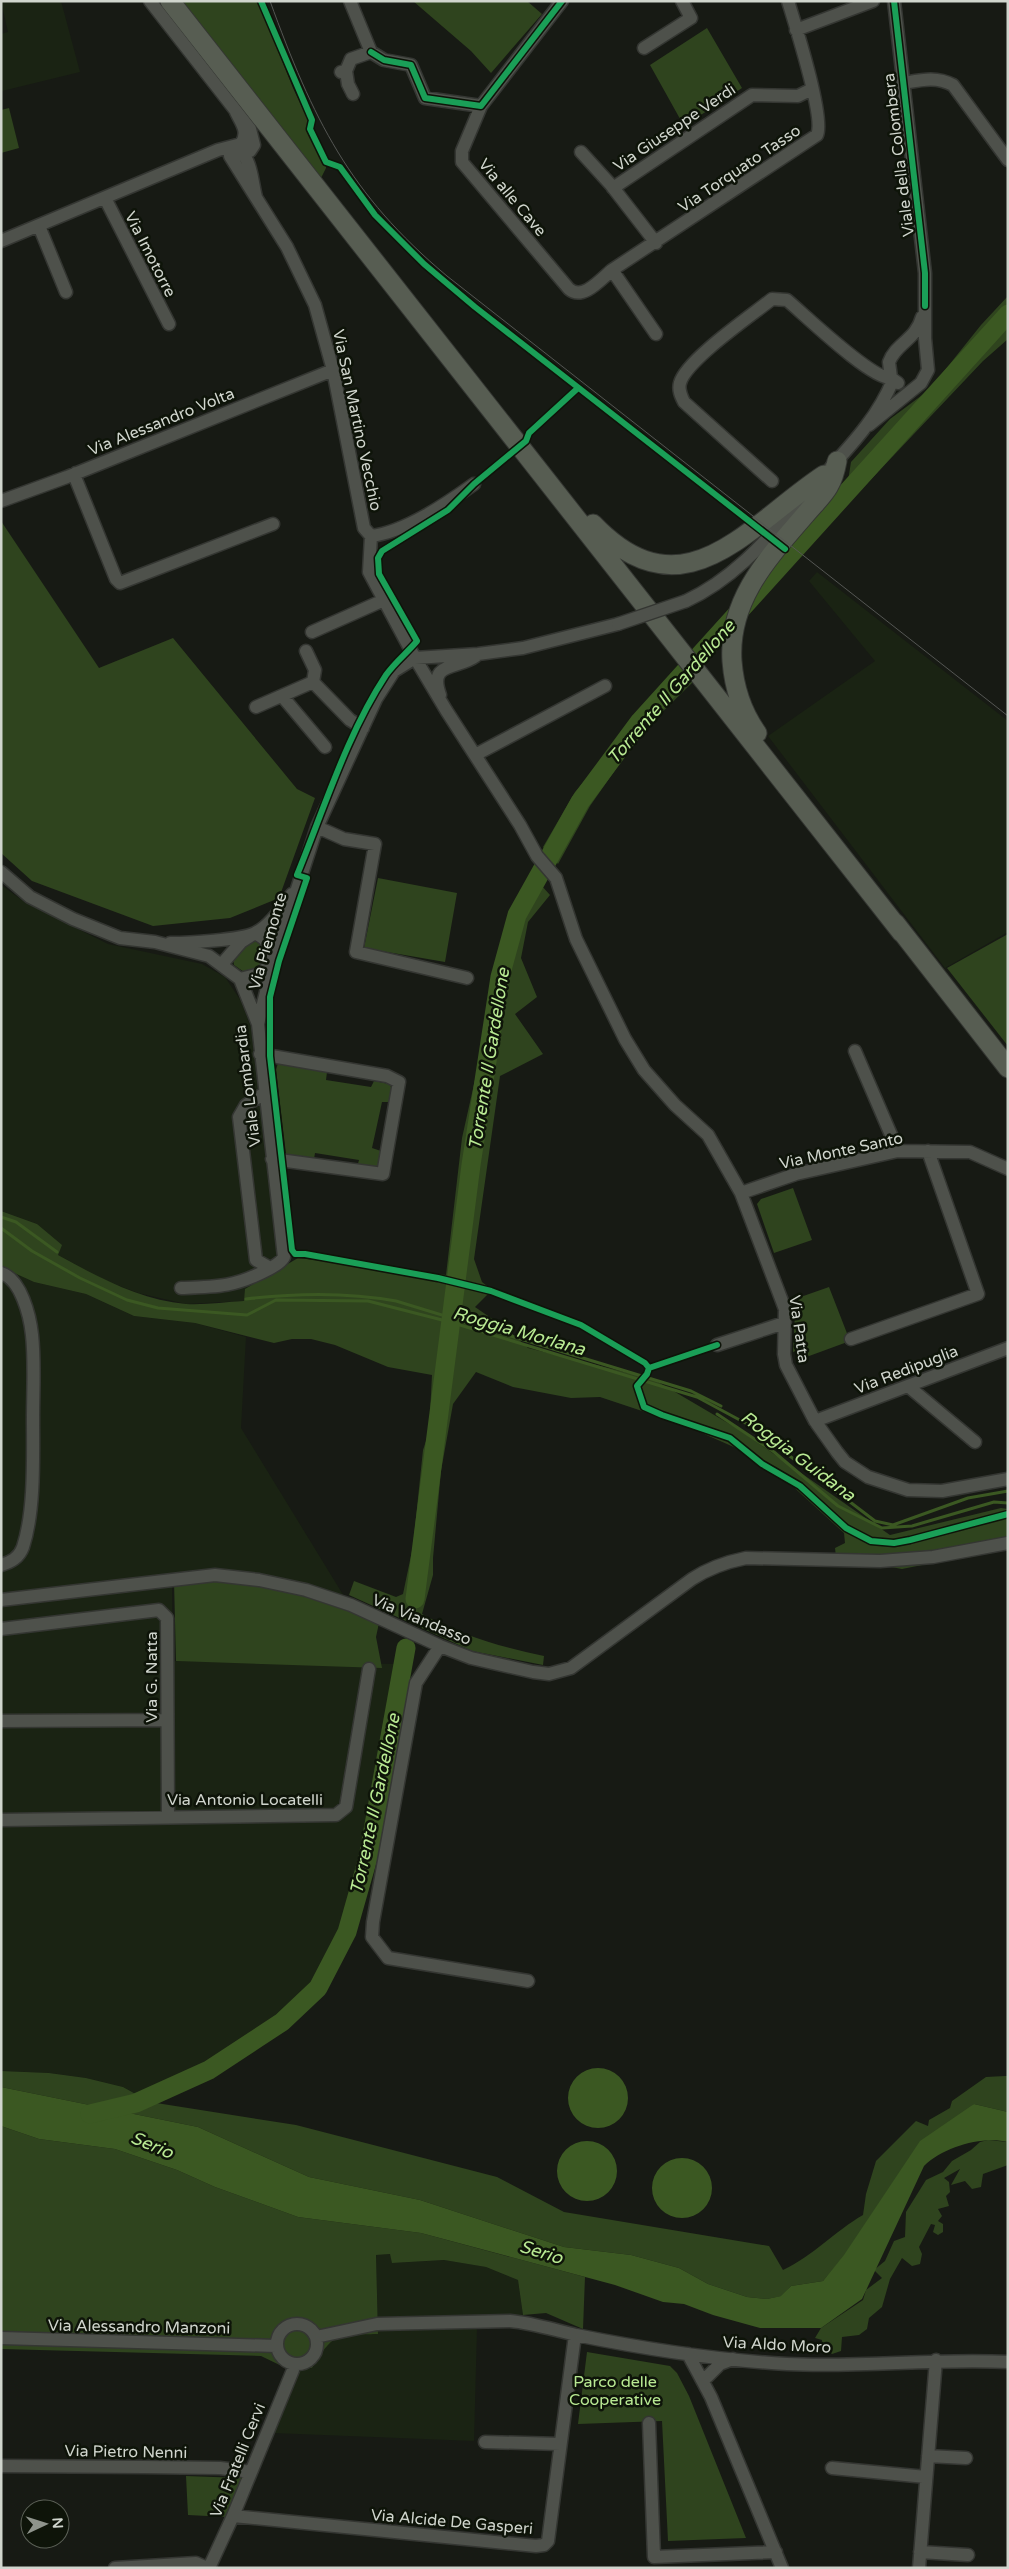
<svg xmlns="http://www.w3.org/2000/svg" width="1009" height="2569" font-family="'Varela Round',sans-serif">
<style>
.built{fill:#1a2313}
.green{fill:#2f441e}
.water{fill:#3b5822}
.lines{fill:none;stroke-linecap:round;stroke-linejoin:round}
.stream{stroke:#3b5822;stroke-width:3}
.river{stroke:#3b5822;stroke-width:19}
.minor-casing{stroke:#343632;stroke-width:15}
.highway-casing{stroke:#343632;stroke-width:21}
.minor{stroke:#4e514b;stroke-width:12}
.highway{stroke:#575d52;stroke-width:19}
.tram{stroke:#545653;stroke-width:1}
.minor-bridge-casing{stroke:#343632;stroke-width:15;stroke-linecap:butt}
.minor-bridge{stroke:#4e514b;stroke-width:12}
.cycleway-casing{stroke:#0e1409;stroke-width:9}
.cycleway{stroke:#1a9f57;stroke-width:6}
.labels{text-anchor:middle;stroke-width:5;stroke-linejoin:round;paint-order:stroke}
.street-label{font-size:16px;fill:#d0d5cd;stroke:#0e1409}
.park-label{font-size:16px;fill:#b8e992;stroke:#0e1409}
.water-label{font-size:18px;font-style:italic;fill:#b9ea93;stroke:#0e1409}
</style>
<rect width="100%" height="100%" fill="#171a14"/>
<path class="built" d="M1,1H61L80,72L2,91L1,34L8,32Z
M817,572L1008,721V932L945,968L768,736L875,661L809,581Z
M1,885L26,903L108,944L202,964L225,977L241,1001L251,1027L280,1270L244,1301L186,1304L138,1293L104,1280L58,1255L37,1224L1,1211Z
M1,1267L34,1282L86,1294L134,1316L195,1323L246,1337L241,1428L353,1611L261,1589L172,1585L173,1661L398,1664L372,1846L357,1907L328,1977L304,2012L256,2051L201,2083L150,2102L123,2087L86,2078L49,2073L1,2071Z
M390,2254L393,2263L444,2260L486,2267L518,2280L523,2315L477,2329L474,2441L273,2433L288,2369L312,2368L327,2343L342,2335L378,2333L376,2255Z"/>
<path class="green" d="M181,1H258L293,88L326,158V168L321,178Z
M413,1H527L542,14L491,73L471,51Z
M707,28L742,88L684,126L650,65Z
M9,108L19,148L1,153V110Z
M1008,296V339L983,361L806,548L797,541L848,481L851,462L890,419L929,390L981,325Z
M1,521L99,668L173,638L297,789L315,798L279,898L230,918L153,926L32,881L1,853Z
M681,668L693,682L641,733L590,806L558,864L543,847L575,792Z
M532,875L550,895L528,922L521,958L537,997L515,1014L543,1054L500,1076L474,1259L482,1282L492,1290L475,1307L507,1329L528,1348L653,1379L738,1429L890,1535L1001,1508L1008,1509V1548L902,1569L836,1557L835,1548L845,1543L844,1533L787,1481L763,1467L745,1452L684,1425L600,1397L571,1398L513,1387L476,1372L453,1404L441,1471L433,1558V1575L422,1614C460,1635 501,1647 544,1656L543,1665L472,1651L349,1595L354,1581L396,1597L403,1594L413,1546L423,1450L429,1432L432,1375L388,1367L335,1345L311,1339H292L274,1343L195,1323L134,1316L86,1294L34,1282L1,1267V1211L37,1224L62,1245L58,1255C98,1277 140,1300 186,1304C205,1305 225,1302 244,1301L245,1289L298,1258L446,1275L462,1138L509,927Z
M378,878L457,893L445,962L364,948Z
M1008,934V1046L947,968Z
M255,938L263,943L268,960L259,969L244,972L234,965L233,957Z
M278,1063L327,1072L326,1080L371,1087L374,1081L389,1084L392,1088L390,1102H382L372,1148L381,1151L378,1170L357,1167L359,1160L315,1153L314,1159L286,1154L276,1070Z
M793,1188L812,1240L774,1253L757,1204L761,1199Z
M829,1287L850,1341L801,1359L799,1350L793,1352L795,1312L792,1300Z
M200,1579L246,1582L312,1597L379,1623L376,1637L382,1668L176,1661L174,1581Z
M1,2071L49,2073L86,2078L123,2087L150,2102L296,2125L497,2177L564,2212L769,2246L783,2270C813,2256 835,2231 863,2215L866,2194L876,2161L916,2121L928,2126L929,2120L950,2108L952,2101L986,2077L1005,2076H1008V2112L974,2104L823,2281L791,2286L782,2296L767,2299L747,2297L708,2284L679,2268L631,2255L564,2247L420,2200L309,2177L198,2127L1,2087Z
M1,2126L39,2139L115,2149L177,2170L215,2187L298,2217L421,2233L585,2277L583,2329L546,2313L523,2315L518,2280L486,2267L444,2260L392,2263L390,2254L376,2255L378,2334C336,2335 335,2331 312,2368L288,2369L261,2356L1,2349Z
M988,2140L1008,2142V2165L983,2174L981,2187L972,2189L965,2181L951,2185L960,2169L944,2178L949,2182L950,2192L946,2196L949,2206L938,2209L942,2216L938,2221L943,2224V2232L938,2235L933,2232L935,2225L931,2224L919,2247L922,2254L920,2264L912,2266L902,2258L890,2279L882,2307L869,2318L867,2329L859,2335L842,2337L841,2351L832,2354L821,2344L822,2340L815,2338L821,2328L863,2300L866,2290L882,2278L874,2270L885,2261L894,2241L905,2237L906,2212L926,2180L943,2172L952,2161L971,2150L980,2142Z
M587,2352L670,2366L677,2373L689,2396L746,2538L668,2541L662,2421L578,2424Z
M186,2476L242,2478L227,2517L188,2515Z"/>
<path class="water" d="M568 2098a30 30 0 1 1 60 0a30 30 0 1 1-60 0Z
M1,2087L198,2127L309,2177L420,2200L564,2247L631,2255L679,2268L708,2284L747,2297L767,2299L781,2296L791,2286L823,2281L844,2255L920,2141L974,2104L1008,2112V2142C981,2136 944,2147 924,2166L862,2299L821,2328H760L713,2315L684,2304L663,2302L615,2285L421,2233L298,2217L215,2187L177,2170L115,2149L39,2139L1,2126Z
M557 2171a30 30 0 1 1 60 0a30 30 0 1 1-60 0Z
M652 2188a30 30 0 1 1 60 0a30 30 0 1 1-60 0Z"/>
<g class="lines">
<path class="stream" d="M1,1217L16,1222L57,1252
M1,1228L32,1251L80,1278L127,1300L158,1308L247,1315L276,1300L368,1301L450,1322L697,1397L749,1425L875,1521L893,1525L968,1498L1008,1491
M246,1299C296,1293 347,1292 396,1301L691,1391L721,1406
M717,1414L774,1452L838,1506L882,1528L912,1526L994,1502L1008,1503"/>
<path class="river" d="M415,1599L471,1165L500,977L517,915L580,802L640,721L1008,314
M90,2114L136,2103L209,2070L282,2022L318,1988L347,1932L368,1858L406,1648"/>
<g class="minor-casing">
<path id="minor" d="M150,1L250,129L254,145L250,151L238,155
M350,1L371,52L384,60L411,65L425,98L481,106L562,1
M796,30L873,1
M644,48L691,18L682,1
M346,71L348,84L353,94
M341,72L346,71L351,59L371,52
M903,83C921,80 936,76 953,85L1008,160
M481,106L462,151V162L569,289C583,301 601,279 612,270L817,135C825,118 795,24 788,1
M581,152L611,185L656,243
M613,188L752,95L798,96L812,89
M256,197C251,178 252,152 231,147L230,156L287,247L315,305L333,370L364,528L371,536L369,572L415,658L446,710L520,825L537,856L556,878L576,939L625,1039L644,1070L675,1105L708,1135L741,1193L785,1309L784,1354L786,1365L815,1421L837,1452L845,1462L868,1477L908,1490L942,1491L1008,1479
M105,198L169,324
M39,226L66,292
M1,241L218,150L241,144C249,132 242,124 236,112
M612,270L656,334
M898,383L891,378L889,362C896,343 916,340 922,317
M869,425L921,383L928,370L925,338V273L894,1
M831,467C856,440 879,414 893,380
M76,473L75,477L116,579L120,583L273,524
M772,481L684,402C681,396 678,390 680,383C686,360 752,315 772,299L787,300C806,316 871,379 891,378
M1,501L67,477L333,370
M371,536C405,532 446,504 474,484
M686,601C736,578 769,537 805,497
M312,632L384,600
M306,651L315,670L313,682
M440,695C428,661 457,670 476,656
M282,696L325,747
M256,707L313,682L350,720L363,728
M475,755L605,686
M317,827L344,839L375,844L356,952L467,978
M1,872L30,897L73,919L120,938L155,942L209,956L240,979L258,1024L284,1257C280,1264 275,1265 269,1269C235,1287 218,1287 181,1288
M170,943C187,943 241,940 255,933C270,926 282,907 292,894
M222,964L241,942L255,933C267,938 272,948 274,960L260,974L240,979
M258,1024L274,960L317,827L376,699L394,671L415,658L478,654L523,648L618,624
M855,1051L898,1151
M260,1054L387,1076L399,1082L383,1174L272,1159
M265,1093L246,1105L239,1117L256,1260L270,1268
M741,1193L796,1174L898,1151L970,1152L1008,1169
M1,1273C21,1279 30,1316 32,1335C35,1362 33,1391 33,1418C33,1457 35,1510 23,1547C19,1558 11,1562 1,1565
M851,1339L978,1294L928,1151
M717,1345L784,1323
M908,1386L975,1442
M815,1421L1008,1348
M1,1600L215,1575L259,1580L306,1590L351,1605L440,1646L471,1658L533,1672L549,1674L571,1668L692,1579C709,1568 726,1562 746,1558L880,1561L933,1557L1008,1543
M1,1629L159,1610L167,1618L168,1816
M440,1646L416,1683L373,1922L372,1937L388,1958L528,1981
M1,1721L167,1720
M1,1820L336,1815L346,1807L369,1669
M277 2344a20 20 0 1 1 40 0a20 20 0 1 1-40 0Z
M316,2337L377,2324L510,2321C533,2323 554,2330 576,2335C645,2349 717,2360 787,2364C861,2368 934,2358 1008,2362
M1,2338L276,2346
M688,2354L711,2397L782,2568
M707,2377L720,2364L733,2359
M649,2423L654,2557L776,2552
M485,2442L560,2444
M928,2456L966,2458
M1,2466L144,2467L220,2468L251,2472
M832,2468L926,2477
M233,2516L536,2546L544,2545L548,2541L575,2335
M920,2552L968,2555
M115,2568L196,2563L207,2568
M209,2568L233,2516L293,2370V2364
M919,2568L936,2360"/>
</g>
<g class="highway-casing">
<path id="highway" d="M170,1L902,933
M593,524C684,619 748,525 824,475
M757,733C742,712 734,687 732,661C728,600 768,558 805,515C823,494 832,489 837,461
M895,923L1008,1068"/>
</g>
<use href="#minor" class="minor"/>
<use href="#highway" class="highway"/>
<path class="tram" d="M270,1C313,119 349,194 447,276L1008,716"/>
<g class="minor-bridge-casing">
<path id="minor-bridge" d="M618,624L686,601"/>
</g>
<use href="#minor-bridge" class="minor-bridge"/>
<g class="cycleway-casing">
<path id="cycleway" d="M261,1L312,120L310,129L326,162L340,167L375,215L424,264L475,307L785,549
M894,1L925,273V306
M371,52L384,60L411,65L425,98L481,106L562,1
M578,388L529,433L526,441L474,484L448,510L382,551L378,558L379,574L417,641C408,652 395,662 386,675C347,734 324,809 297,875L307,878L279,961L270,997V1056L292,1250L295,1254H305L438,1278L491,1291L581,1325L645,1363L649,1368
M649,1368L647,1374L637,1386L644,1407L662,1415L730,1438L762,1464L800,1486L846,1528L871,1541L894,1543L910,1540L1008,1514
M649,1368L717,1345"/>
</g>
<use href="#cycleway" class="cycleway"/>
</g>
<g class="labels">
<g class="street-label">
<text transform="translate(674 127) rotate(-34)" y="6">Via Giuseppe Verdi</text>
<text transform="translate(898 155) rotate(-97)" y="6">Viale della Colombera</text>
<text transform="translate(739 168) rotate(-34)" y="6">Via Torquato Tasso</text>
<text transform="translate(513 197) rotate(50)" y="6">Via alle Cave</text>
<text transform="translate(151 254) rotate(63)" y="6">Via Imotorre</text>
<text transform="translate(358 420) rotate(78)" y="6">Via San Martino Vecchio</text>
<text transform="translate(161 421) rotate(-22)" y="6">Via Alessandro Volta</text>
<text transform="translate(267 941) rotate(-74)" y="6">Via Piemonte</text>
<text transform="translate(247 1086) rotate(-97)" y="6">Viale Lombardia</text>
<text transform="translate(841 1150) rotate(-12)" y="6">Via Monte Santo</text>
<text transform="translate(800 1329) rotate(82)" y="6">Via Patta</text>
<text transform="translate(906 1369) rotate(-21)" y="6">Via Redipuglia</text>
<text transform="translate(422 1619) rotate(23)" y="6">Via Viandasso</text>
<text transform="translate(151 1677) rotate(-90)" y="6">Via G. Natta</text>
<text x="245" y="1805">Via Antonio Locatelli</text>
<text transform="translate(139 2326) rotate(1)" y="6">Via Alessandro Manzoni</text>
<text transform="translate(777 2344) rotate(3)" y="6">Via Aldo Moro</text>
<text transform="translate(126 2451) rotate(1)" y="6">Via Pietro Nenni</text>
<text transform="translate(237 2460) rotate(-68)" y="6">Via Fratelli Cervi</text>
<text transform="translate(452 2521) rotate(5)" y="6">Via Alcide De Gasperi</text>
</g>
<g class="park-label">
<text x="615" y="2387">Parco delle<tspan x="615" dy="18">Cooperative</tspan></text>
</g>
<g class="water-label">
<text transform="translate(671 692) rotate(-49)" y="6">Torrente Il Gardellone</text>
<text transform="translate(489 1059) rotate(-81)" y="6">Torrente Il Gardellone</text>
<text transform="translate(519 1331) rotate(16)" y="6">Roggia Morlana</text>
<text transform="translate(798 1456) rotate(37)" y="6">Roggia Guidana</text>
<text transform="translate(375 1804) rotate(-78)" y="6">Torrente Il Gardellone</text>
<text transform="translate(152 2145) rotate(23)" y="6">Serio</text>
<text transform="translate(541 2252) rotate(17)" y="6">Serio</text>
</g>
</g>
<rect width="1009" height="2569" fill="none" stroke="#d0d5cd" stroke-width="5"/>
<g transform="translate(45 2524) rotate(86)"><circle r="24" fill="#0e1409" stroke="#5c6157"/>
<path d="M0-4L9 19L0 12L-9 19Z" fill="#8f948c"/>
<text y="-8" font-size="14" font-weight="bold" text-anchor="middle" fill="#d0d5cd">N</text>
</g>
</svg>
